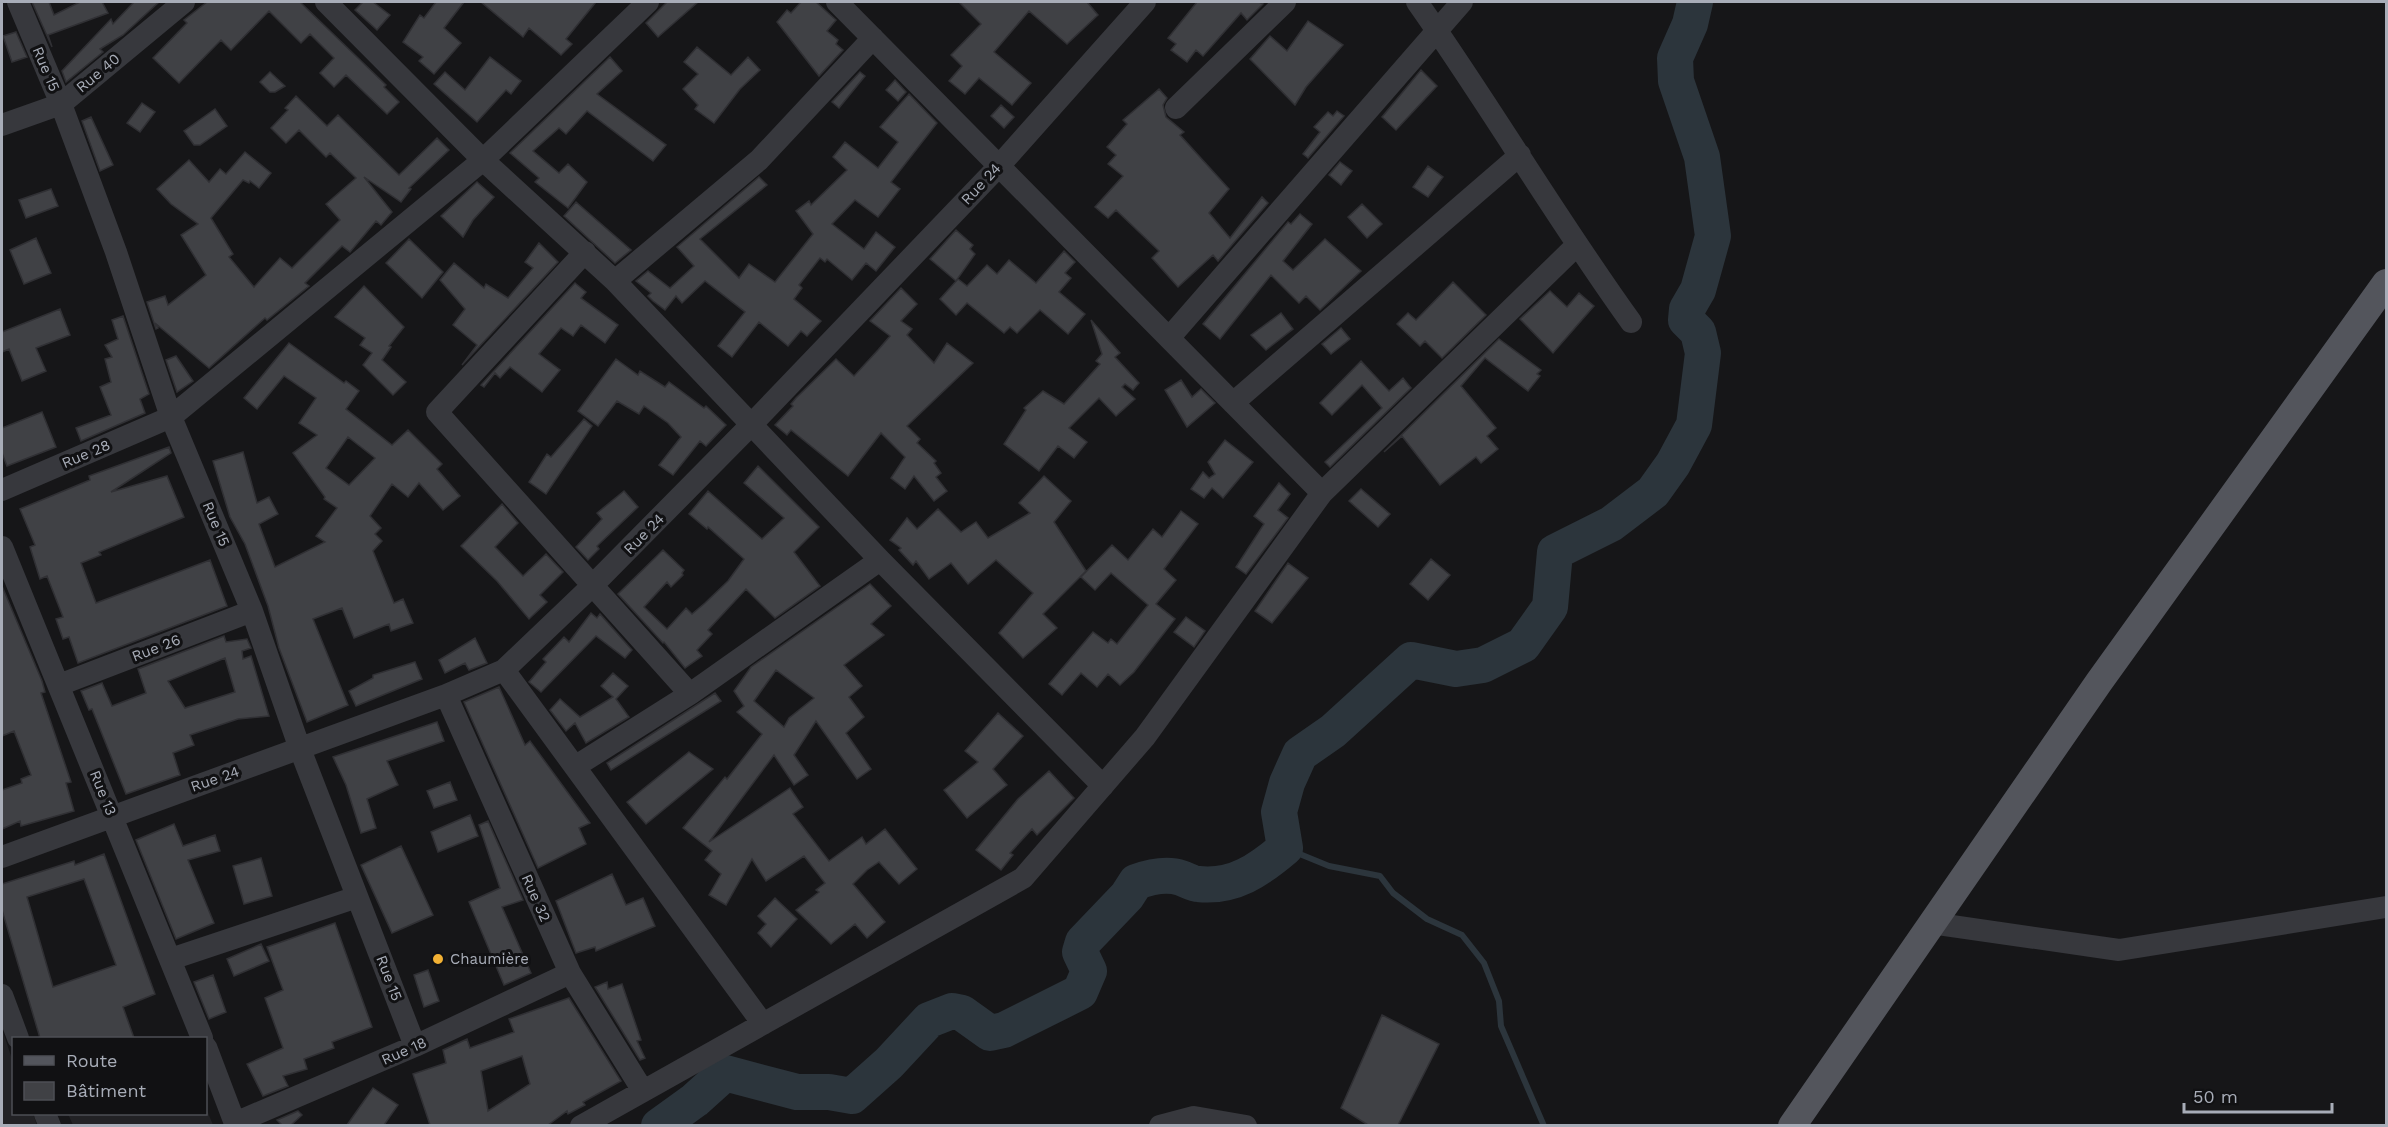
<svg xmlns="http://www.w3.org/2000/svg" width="2388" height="1127" font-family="'Work Sans',sans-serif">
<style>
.built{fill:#222225}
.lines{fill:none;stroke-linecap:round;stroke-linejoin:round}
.stream{stroke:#2c353c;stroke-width:6}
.river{stroke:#2c353c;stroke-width:36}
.building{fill:#404145;stroke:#303034;stroke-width:1.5;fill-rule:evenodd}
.minor{stroke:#37383d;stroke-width:22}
.major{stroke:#53555c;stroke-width:28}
.poi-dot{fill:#f2b134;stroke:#111113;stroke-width:2}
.labels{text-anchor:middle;stroke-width:6;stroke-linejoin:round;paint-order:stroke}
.street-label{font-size:15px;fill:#a8adb8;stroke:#111113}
.poi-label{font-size:15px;fill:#a8adb8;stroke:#111113;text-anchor:start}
</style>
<rect width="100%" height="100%" fill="#161618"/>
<path class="built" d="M2,1029L13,1062L14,1114H33L37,1125H2Z
M206,1108L213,1125H73L68,1114H206Z"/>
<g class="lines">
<path class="stream" d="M1285,848L1329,866L1380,876L1393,893L1427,919L1462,935L1484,963L1499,1001L1501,1026L1544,1126"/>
<path class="river" d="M659,1126L695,1100L725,1073L797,1092H829L852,1096L889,1063L929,1020L952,1011L962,1013L990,1033L1004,1030L1080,992L1089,971L1080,952L1083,942L1127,896L1136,882C1150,877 1166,873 1181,878C1187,880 1193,884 1198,884C1234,888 1259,870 1285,848L1279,812L1287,783L1300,754L1333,731L1411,660L1456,669L1483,665L1523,645L1550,607L1555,552L1611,524L1653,492L1673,464L1694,425L1703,353L1698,332L1686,320L1687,309L1698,290L1713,236L1702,157L1676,81L1675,58L1690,24L1695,2"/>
</g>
<path class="building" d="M32,2H49L54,15L80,2H102L108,13L48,35L52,47Z
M134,2H159L123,35L100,49L103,52L66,82L62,71L111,19L113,24Z
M207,2H300L386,85L384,87L399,102L387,114L346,75L334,87L320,73L334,58L310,34L301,43L269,11L231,50L221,40L179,83L153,58L187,23L184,20Z
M363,2H373L390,15L377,30L355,10Z
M436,2H464L444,28L461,43L434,74L419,61L423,57L403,42L420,15L424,18Z
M481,2H596L566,39L572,44L561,55L529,28L523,37Z
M667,2H698L658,37L646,23Z
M801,2H816L836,20L827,31L838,40L836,44L843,50L819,76L777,22L787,10L791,13Z
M959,2H1087L1098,15L1067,44L1029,11L994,52L1031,83L1012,105L979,78L965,94L949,81L962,66L951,55L981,24Z
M1197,2H1259L1263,4L1247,20L1241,13L1203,56L1196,50L1187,62L1171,50L1176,44L1168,38Z
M1308,21L1343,45L1306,87L1295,105L1250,59L1270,36L1287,51Z
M16,32L27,57L12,62L3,36Z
M697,47L731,75L748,57L760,70L740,89L714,123L695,109L698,105L683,89L698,74L684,62Z
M490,57L521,81L511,94L506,90L477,122L434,84L445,72L465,90Z
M610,57L622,71L597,94L666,145L653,161L587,111L566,134L559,128L533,151L559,173L568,164L587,182L568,208L535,182L539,178L510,153Z
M1421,70L1437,86L1396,130L1382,117Z
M270,72L285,86L275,92H270L260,82Z
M860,72L865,76L839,108L832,102Z
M895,80L906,92L898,101L886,90Z
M1159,89L1167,98L1163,105L1166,117L1184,132L1180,135L1229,189L1209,213L1230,238L1262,197L1268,203L1218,261L1213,255L1178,287L1152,258L1159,251L1116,210L1108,218L1095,207L1123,176L1108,164L1116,155L1107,147L1127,124L1123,120Z
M909,94L937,123L891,182L900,189L878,217L855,200L832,224L864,249L876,232L895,247L876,271L866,263L852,280L827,259L825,262L820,258L799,285L802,288L794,299L821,321L807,336L801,331L788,346L759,322L732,357L718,346L745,312L705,281L682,303L676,296L665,310L653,301L648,296L651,293L636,281L648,271L670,288L694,266L677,247L759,177L767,185L700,239L739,278L749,264L775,282L813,234L796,211L809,201L811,205L847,170L833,157L845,142L878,168L898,142L880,127Z
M296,96L327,126L338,115L399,175L437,138L449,150L409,188L411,189L401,202L364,177L392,212L381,225L376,221L350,252L342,246L305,283L309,286L267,320L265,318L209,368L155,323L158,328L156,329L147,302L165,296L168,305L206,275L181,235L198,224L171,204L157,189L189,160L209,182L220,169L226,174L245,152L271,173L259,188L250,181L249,183L243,180L211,218L233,254L229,257L254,287L280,258L292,268L340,220L326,204L356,178L330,153L326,157L299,130L286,143L271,128L288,110L285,108Z
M142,103L155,112L140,132L127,123Z
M1001,105L1014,117L1004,128L991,116Z
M215,109L227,126L200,145H194L184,131Z
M1337,111L1344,116L1308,158L1303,154L1320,132L1314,127L1328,112L1333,116Z
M91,117L113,165L100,171L82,121Z
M1340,162L1352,171L1341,185L1329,175Z
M1428,166L1443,177L1428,197L1413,187Z
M477,182L494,197L473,220L463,237L441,216Z
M51,189L58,206L26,218L19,200Z
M576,202L631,250L615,263L564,216Z
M1362,204L1382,224L1367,238L1348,217Z
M1300,214L1312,224L1283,261L1293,270L1325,239L1361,271L1320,310L1306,296L1299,303L1271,275L1220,339L1203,324L1288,222L1291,224Z
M956,230L973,245L970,249L975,254L956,281L930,259Z
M36,238L51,273L24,284L10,250Z
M409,239L443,272L422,298L386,263Z
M539,243L558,262L462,365L477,345L453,325L465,309L440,280L454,263L484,288L486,284L508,298L533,268L525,262Z
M1064,251L1075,262L1065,273L1071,278L1059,292L1085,314L1068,334L1040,310L1017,333L1010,327L1004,333L967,303L956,315L940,299L958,279L967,286L987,265L997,274L1009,260L1036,283Z
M1453,282L1486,315L1442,358L1425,341L1420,346L1397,324L1408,313L1416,320Z
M575,283L586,292L581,298L618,325L605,343L581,325L573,336L561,328L539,354L560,370L542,392L510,367L500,378L495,373L484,387L481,385Z
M364,286L404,327L389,346L391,347L382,360L406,382L393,395L363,365L372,353L360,345L365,338L335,317Z
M901,288L917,304L901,321L912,329L907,335L934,363L947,343L973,363L907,426L920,439L917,443L936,461L934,463L941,473L936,477L947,491L934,501L914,476L905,489L891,478L905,457L881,433L848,476L791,430L787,435L775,425L793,406L791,404L796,398L836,359L854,376L878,350L890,336L870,321Z
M1550,291L1567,307L1579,293L1594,306L1553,353L1520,319Z
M60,309L70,335L36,348L46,371L22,381L9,349L2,352V332Z
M1281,313L1293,329L1266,350L1251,335Z
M123,316L149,394L140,399L145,413L81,441L76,428L111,415L100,387L111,382L105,359L112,357L105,345L118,339L112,320Z
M1091,320L1120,353L1115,357L1139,383L1133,390L1125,384L1122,387L1135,399L1116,416L1099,398L1069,428L1087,442L1074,458L1058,446L1039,471L1004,444L1026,410L1024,408L1043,391L1064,404L1100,364L1096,361L1102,354Z
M1341,328L1350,339L1331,354L1322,344Z
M1499,339L1541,370L1537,374L1540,376L1528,391L1485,358L1461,386L1496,428L1487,436L1498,449L1481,463L1476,457L1440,485L1402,436L1384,452Z
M289,343L344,383L346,381L359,391L346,409L392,445L408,430L442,464L437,469L460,496L443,510L419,483L408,497L392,484L370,516L381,528L375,534L382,541L373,551L394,603L403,599L413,623L391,631L389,624L354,638L342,608L313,619L348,705L307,722L279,648L268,606L245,544L230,517L213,461L243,452L257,503L269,497L278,514L259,524L275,567L325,542L316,536L337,508L324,499L325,497L293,453L317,435L299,423L316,398L284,376L257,409L244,398ZM348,437L375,458L349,485L326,468Z
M176,356L193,381L177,392L166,360Z
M616,359L638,375L640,371L665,387L669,382L704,408L706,406L726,425L706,446L700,441L673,475L659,465L681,437L668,423L644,406L639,414L617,401L598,426L578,411Z
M1361,361L1389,391L1403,378L1411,388L1330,467L1325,462L1382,408L1362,385L1332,415L1320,403Z
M1181,380L1192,397L1201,389L1215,403L1187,427L1165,390Z
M42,412L56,447L7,466L2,453V428Z
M584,419L592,426L546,494L529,482L547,454L551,457Z
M1225,440L1253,462L1223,498L1212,488L1204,498L1191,489L1203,472L1209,478L1215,474L1208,462Z
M169,447L171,453L111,492L167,476L184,517L99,552L101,555L81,563L96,603L210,560L227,606L78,663L69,637L63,639L56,619L63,617L47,576L40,579L30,547L35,545L20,509L90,480L89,476Z
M758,466L819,527L794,552L820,586L775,618L746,589L708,630L712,634L697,650L702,656L685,668L664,642L663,643L618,594L663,550L684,570L682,573L683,575L671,587L667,582L644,607L667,629L686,608L692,614L705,603L728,581L744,559L708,527L707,529L689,514L708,491L762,539L784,518L744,483Z
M1044,476L1071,501L1054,522L1086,571L1043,614L1057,628L1023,658L999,633L1033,593L996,560L968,584L951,563L929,579L916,561L913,565L899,550L901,548L890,540L907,518L917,529L938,509L961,532L976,522L988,538L1030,513L1019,503Z
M1279,483L1290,494L1278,510L1288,518L1246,574L1236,567L1264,524L1254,516Z
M1361,489L1390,514L1378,527L1349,501Z
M624,491L638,507L597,546L599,549L588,560L576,547L602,519L597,513Z
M502,504L518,523L495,547L523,576L546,554L563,572L540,595L547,602L529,619L497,581L461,546Z
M1181,511L1198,524L1164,569L1176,580L1156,604L1175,619L1134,672L1120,685L1108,674L1097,687L1081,673L1062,695L1049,684L1093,632L1108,643L1111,639L1117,644L1148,605L1111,573L1095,590L1081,577L1112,545L1128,560L1153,529L1162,537Z
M1431,559L1450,575L1428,600L1410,584Z
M1288,563L1308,578L1272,623L1255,611Z
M870,584L891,606L871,624L884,635L844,665L862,686L849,697L864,717L846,733L871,769L857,779L816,721L794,755L808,775L794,785L774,755L709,842L790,788L803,807L793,814L829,861L862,837L866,844L885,829L917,869L899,884L879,862L867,870L853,884L885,922L867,938L855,924L831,944L796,910L819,892L816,890L825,883L804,856L766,881L752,859L726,905L709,895L721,874L705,860L712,851L683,828L725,777L727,779L762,734L737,712L744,706L734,691L751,667ZM776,670L814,698L789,718L784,727L754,701Z
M2,586L42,681L45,692L41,693L71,782L66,783L74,811L21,826L20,821L2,829V790L22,783L21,779L31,775L14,731L2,736Z
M591,613L597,618L600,614L632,650L625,658L596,636L541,692L529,682L546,662L543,659L564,637L569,642Z
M1186,617L1205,631L1194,647L1174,632Z
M224,636L226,642L247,639L251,648L242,651L243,659L251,656L269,716L238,719L190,735L194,745L173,753L180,775L126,794L92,709L89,710L81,691L102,683L112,706L146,693L138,669ZM225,658L235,692L185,708L168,681Z
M475,638L487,663L469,670L465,663L445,673L439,660Z
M415,662L422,679L356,706L349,691L373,678V675Z
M613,673L628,686L616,699L629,717L586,743L575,723L566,731L550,710L560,699L580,717L613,697L601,686Z
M499,687L525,745L530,741L590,823L579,828L586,844L538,868L464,702Z
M715,693L721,701L611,770L607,763Z
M998,713L1023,736L993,769L1007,785L967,818L944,790L978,762L965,751Z
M437,722L444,741L387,761L398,785L367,799L376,828L361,833L346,785L333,757Z
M689,752L713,769L646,824L627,802Z
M1049,771L1074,798L1037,835L1032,829L1010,853L1013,855L1001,870L976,850L1018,799Z
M450,782L457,800L434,808L427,791Z
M470,815L478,836L438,852L431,832Z
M488,821L523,900L502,907L531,973L504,985L469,902L500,888L479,825Z
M174,824L183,846L215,835L220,851L188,860L214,923L176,939L136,840Z
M401,846L433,915L392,933L361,865Z
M104,854L155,994L123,1007L134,1038H40L2,910V884L74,861L75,865ZM84,879L116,965L53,987L27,897Z
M261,858L272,896L244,904L233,866Z
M612,874L626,905L643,898L655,926L596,951L595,947L576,953L556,901Z
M775,898L797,919L771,947L758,933L766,924L758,916Z
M335,923L372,1027L332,1042L334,1048L304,1059L307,1069L283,1076L288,1086L263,1096L247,1064L283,1048L265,998L283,990L267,947Z
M261,944L269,961L234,976L227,959Z
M428,970L439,1001L424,1007L414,975Z
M213,975L226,1012L209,1019L194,982Z
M607,982L608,989L622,984L641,1040L637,1041L645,1058L640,1060L595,987Z
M569,998L621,1081L583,1102L585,1105L568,1114L567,1111L548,1125H430L413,1074L446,1063L443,1050L467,1039L470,1048L514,1032L509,1019ZM522,1056L530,1084L488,1111L481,1071Z
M1382,1015L1439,1044L1398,1125H1368L1341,1108Z
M373,1088L398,1105L384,1125H347Z
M298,1111L302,1115L291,1125H282L277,1120Z"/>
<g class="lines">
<path class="minor" d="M18,2L61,104L116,252L171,417L252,611L300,749L415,1046
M326,2L483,160L615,281L880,560L1103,786
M837,2L1322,493
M1417,2C1491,107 1556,218 1631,322
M1176,108L1285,2
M2,125L61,104L184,2
M585,252L437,412L690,694
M615,281L759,160L873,38
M1169,338L1462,2
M1233,403L1520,155
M2,490L171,417L483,160L648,2
M2,547L202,1038
M504,670L763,1024
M59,685L252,611
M446,695L570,973L643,1091
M576,766L690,694L880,560
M2,857L446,695L504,670L592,586L751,425L999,166L1145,2
M1931,923L2119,950L2386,907
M171,959L357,897
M2,995L18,1038
M206,1047L236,1126
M45,1114L50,1126
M235,1123L415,1046L570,973
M581,1126L1023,878L1145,737L1322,493L1576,246
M1160,1126L1194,1117L1246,1126"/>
<path class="major" d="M1792,1126L2099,682L2386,283"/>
</g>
<circle class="poi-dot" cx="438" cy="959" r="6"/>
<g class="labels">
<g class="street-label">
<text transform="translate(46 69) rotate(67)" y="5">Rue 15</text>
<text transform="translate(98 73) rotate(-40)" y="5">Rue 40</text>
<text transform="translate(981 184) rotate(-47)" y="5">Rue 24</text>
<text transform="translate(86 454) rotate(-23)" y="5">Rue 28</text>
<text transform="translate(216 524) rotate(67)" y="5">Rue 15</text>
<text transform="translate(644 534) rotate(-45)" y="5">Rue 24</text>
<text transform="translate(156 648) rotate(-21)" y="5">Rue 26</text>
<text transform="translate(215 779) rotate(-19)" y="5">Rue 24</text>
<text transform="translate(103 793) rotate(68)" y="5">Rue 13</text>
<text transform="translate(536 898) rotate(66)" y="5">Rue 32</text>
<text transform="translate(389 978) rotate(69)" y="5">Rue 15</text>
<text transform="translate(404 1051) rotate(-24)" y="5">Rue 18</text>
</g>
<g class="poi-label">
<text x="450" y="964">Chaumière</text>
</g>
</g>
<rect width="2388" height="1127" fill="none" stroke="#a8adb8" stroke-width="6"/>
<rect x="12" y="1037" width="195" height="78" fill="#111113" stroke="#4d4f55" stroke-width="1.5"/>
<rect x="24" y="1056" width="30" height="9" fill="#53555c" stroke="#4d4f55" stroke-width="1.5"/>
<text x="66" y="1067" font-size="18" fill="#a8adb8">Route</text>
<rect x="24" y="1082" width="30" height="18" fill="#404145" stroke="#4d4f55" stroke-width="1.5"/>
<text x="66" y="1097" font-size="18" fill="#a8adb8">Bâtiment</text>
<path d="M2184 1103v9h148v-9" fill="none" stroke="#a8adb8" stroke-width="3"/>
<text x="2193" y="1103" font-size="18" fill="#a8adb8" stroke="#111113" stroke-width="4.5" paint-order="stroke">50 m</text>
</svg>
